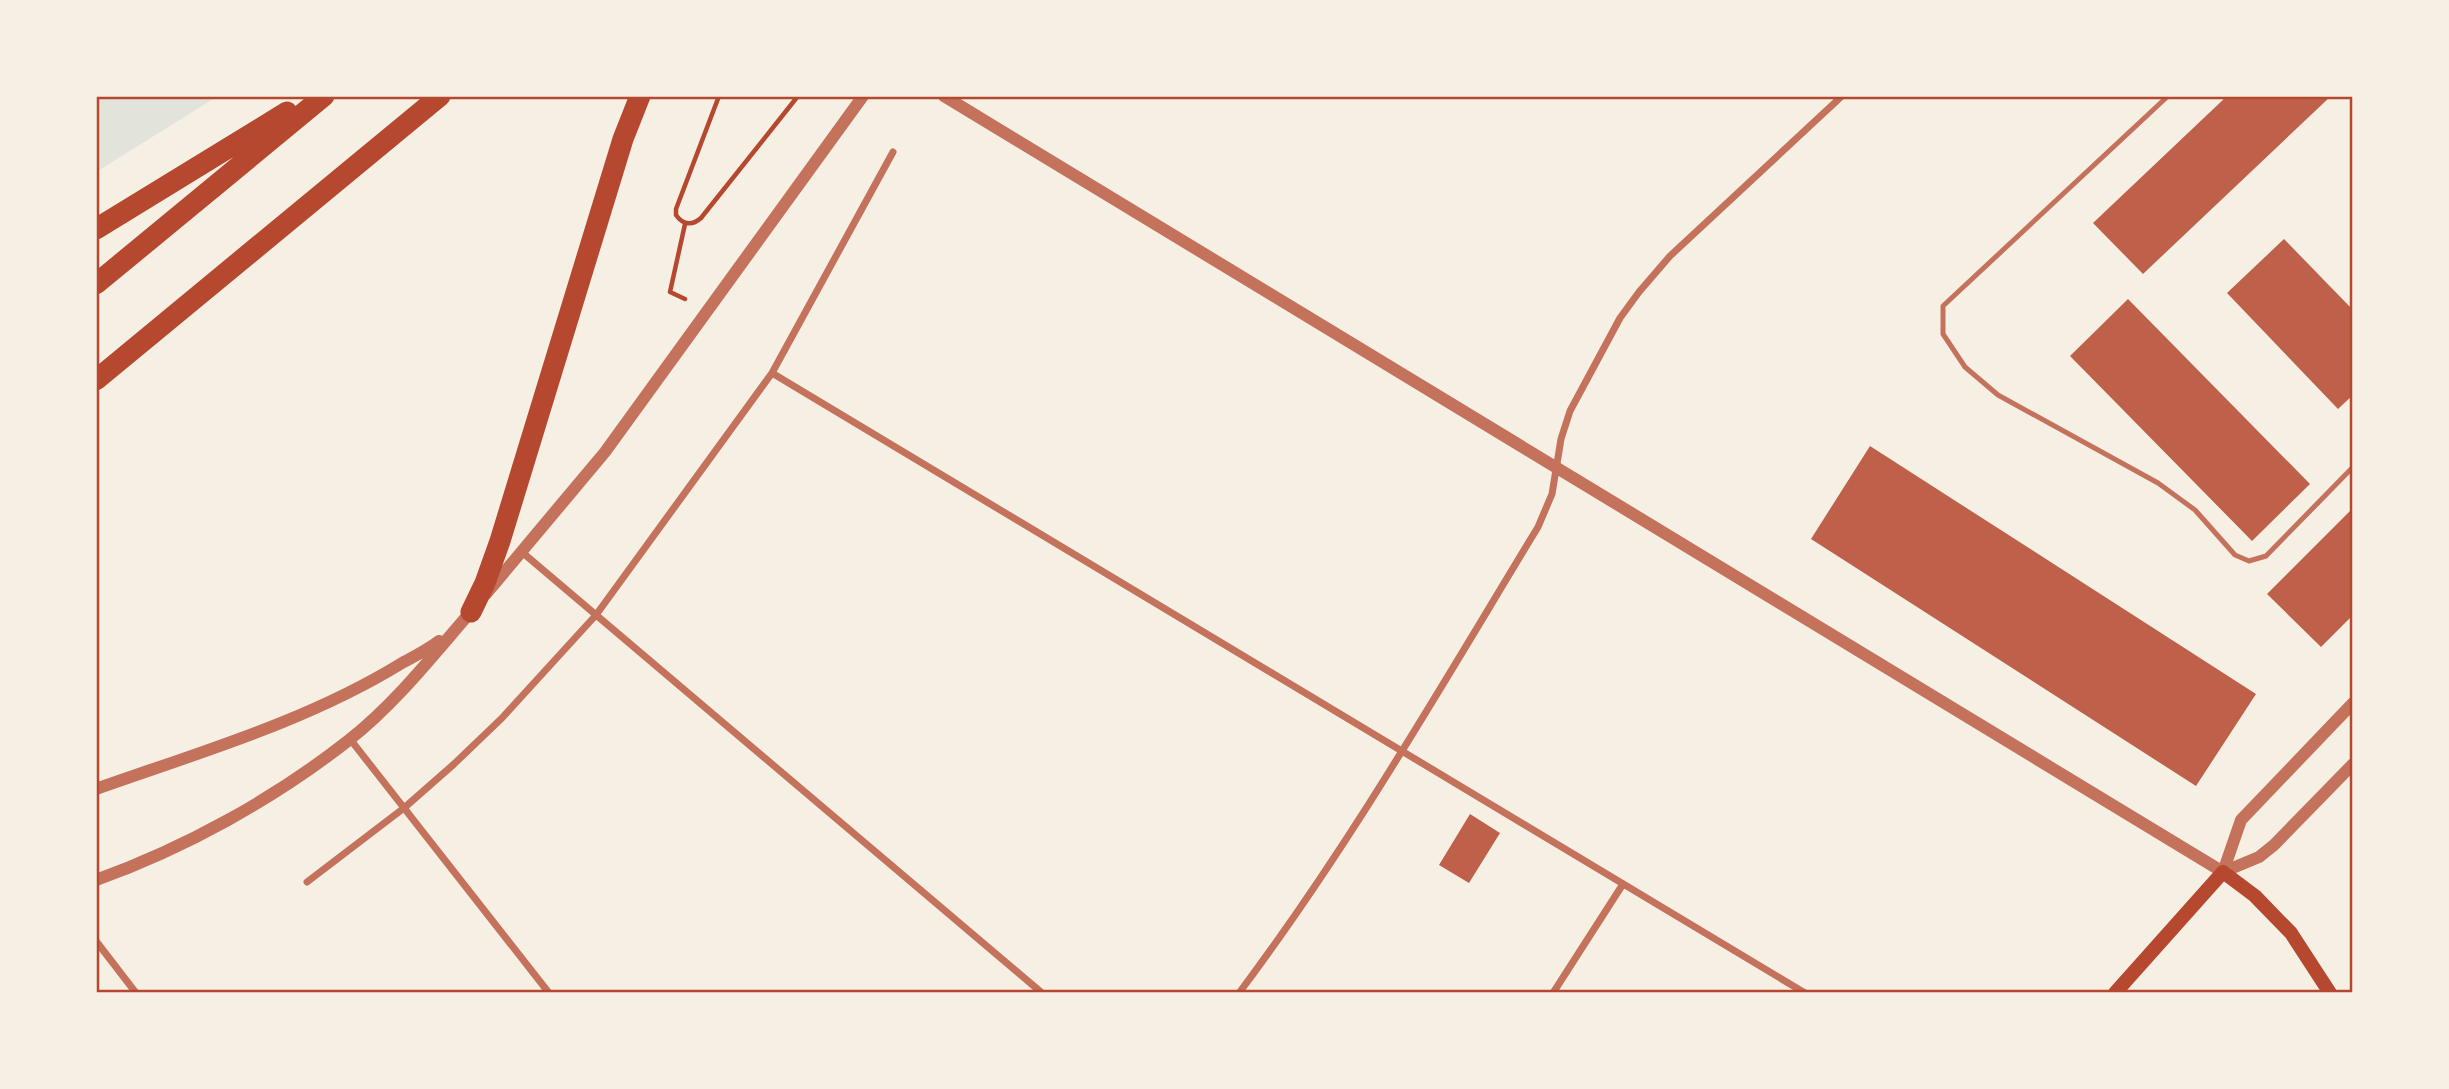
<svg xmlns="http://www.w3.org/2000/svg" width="2449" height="1089" font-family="Signika,sans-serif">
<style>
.green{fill:#e2e4dc}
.building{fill:#bf614a}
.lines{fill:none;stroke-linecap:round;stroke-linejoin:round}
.path{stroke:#b5482f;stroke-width:4.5}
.service{stroke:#c5725c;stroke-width:5}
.minor{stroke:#c5725c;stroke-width:7}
.tertiary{stroke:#c5725c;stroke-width:12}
.secondary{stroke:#b5482f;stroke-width:14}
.motorway{stroke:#b5482f;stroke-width:21}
.neatline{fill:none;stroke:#b5482f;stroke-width:2.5}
</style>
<rect width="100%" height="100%" fill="#f6efe4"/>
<path class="green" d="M96,96H218L96,172Z"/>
<path class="building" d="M2227,96H2331L2143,274L2093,223Z
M2284,239L2353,310V395L2338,409L2227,293Z
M2128,299L2310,484L2252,541L2070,356Z
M1870,446L2256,694L2196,786L1811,539Z
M2353,508V615L2321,647L2267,594Z
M1470,814L1500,833L1469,883L1439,865Z"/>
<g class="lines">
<path class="path" d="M719,96L676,209V215C683,225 692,226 701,218L798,96
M685,224L670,292L685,299"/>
<path class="service" d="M2168,96L1943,306V334L1965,367L1998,395L2158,483L2195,510L2235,555L2249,561L2266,556L2353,467"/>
<path class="minor" d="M772,373L1805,993
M523,553L1042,993
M350,739L549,993
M307,882L404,808L454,764L502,718L596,615L772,373L893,152
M96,941L136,993
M1239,993C1350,845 1442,685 1538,527L1552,494L1561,439L1570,411L1620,318L1639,292L1670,256L1842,96
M1553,993L1623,884"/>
<path class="tertiary" d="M944,96L2223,872
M486,594L605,452L863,96
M96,789C200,752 308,721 402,663C415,656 427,650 439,641
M2223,872L2241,820L2353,703
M2223,872L2259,857L2274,845L2353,764
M96,880C185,848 274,799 349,740C396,703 435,653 474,608"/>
<path class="secondary" d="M2115,993L2223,872L2255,896L2291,933L2330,993"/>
<path class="motorway" d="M96,229L287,112
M96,284L324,96
M96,380L440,96
M471,612L485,583L500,541L623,139L640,96"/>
</g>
<rect width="2449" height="1089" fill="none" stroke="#f6efe4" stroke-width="196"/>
<rect x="98" y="98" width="2253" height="893" class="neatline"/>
</svg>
